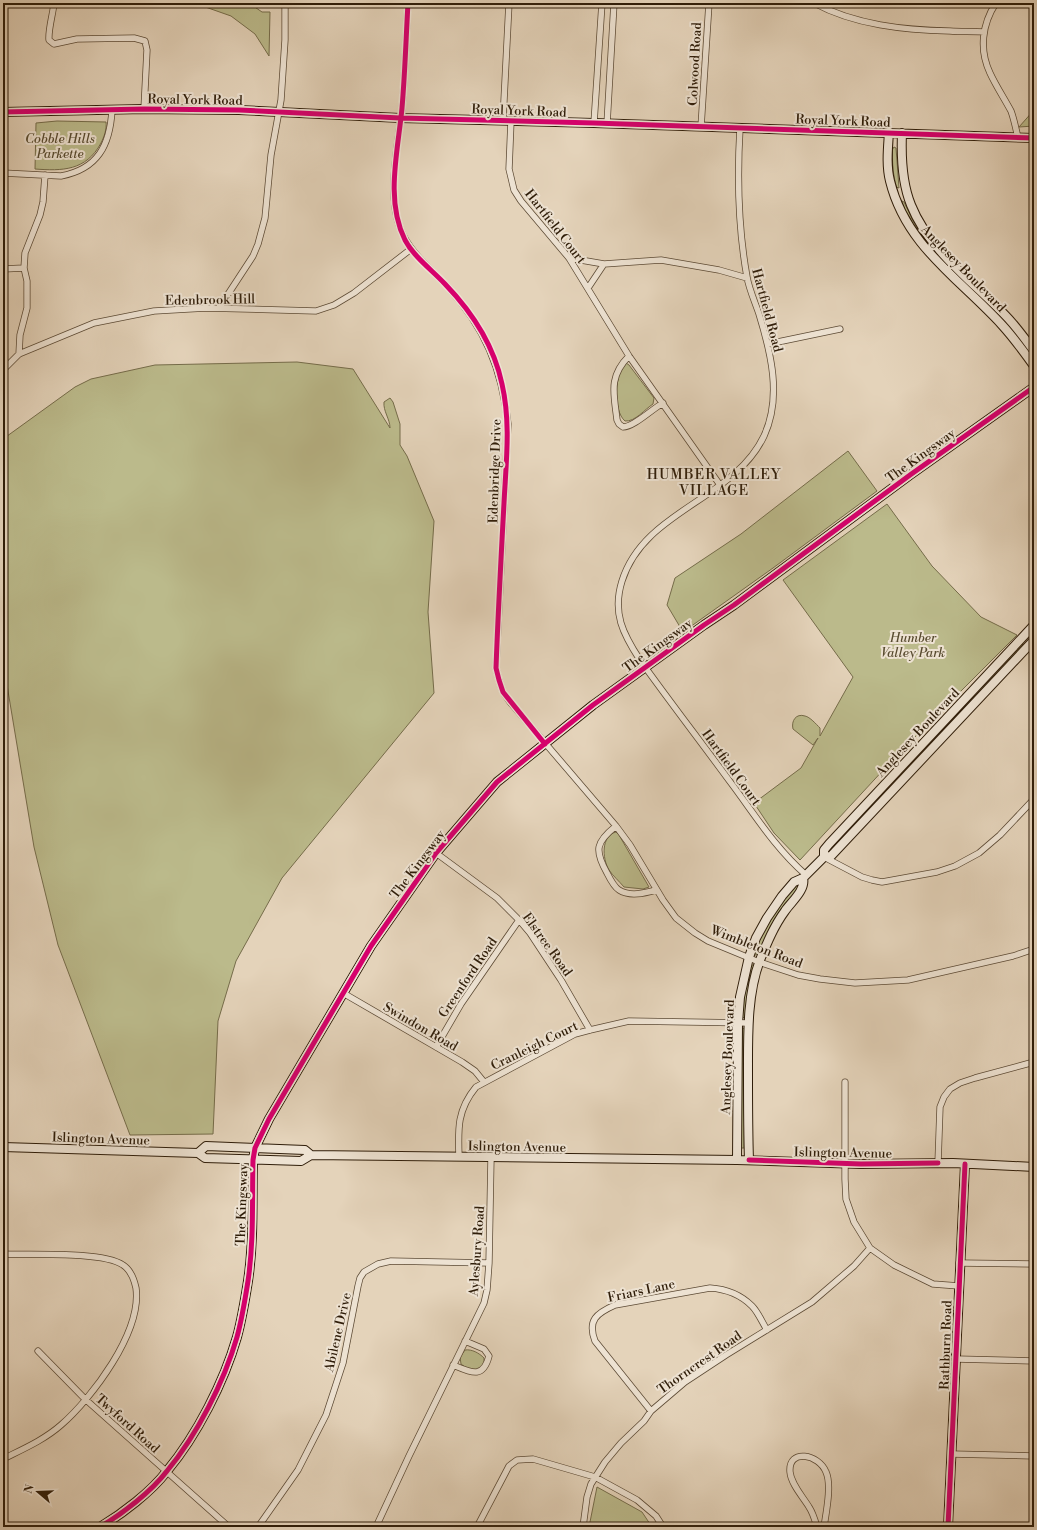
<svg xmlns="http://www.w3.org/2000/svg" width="1037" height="1530" font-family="'Libre Bodoni',serif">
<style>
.green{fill:#bbba8b;stroke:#756c4a}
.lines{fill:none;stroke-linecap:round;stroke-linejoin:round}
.street-casing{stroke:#5c4a35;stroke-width:7}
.secondary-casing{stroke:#2f1d09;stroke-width:10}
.street{stroke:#ede2d2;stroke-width:5.5}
.secondary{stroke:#ede2d2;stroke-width:8}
.cycleway-casing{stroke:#ede2d2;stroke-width:8}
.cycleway{stroke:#d6006c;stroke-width:5}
.labels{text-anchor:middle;stroke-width:4;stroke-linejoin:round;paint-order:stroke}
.street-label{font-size:13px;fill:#2f1d09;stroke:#ede2d2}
.park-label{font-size:13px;font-style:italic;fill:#594c30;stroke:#ede2d2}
.neighbourhood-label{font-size:14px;letter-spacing:1px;fill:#2f1d09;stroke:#ede2d2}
</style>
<rect width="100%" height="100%" fill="#e4d3ba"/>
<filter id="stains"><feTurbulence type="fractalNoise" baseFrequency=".005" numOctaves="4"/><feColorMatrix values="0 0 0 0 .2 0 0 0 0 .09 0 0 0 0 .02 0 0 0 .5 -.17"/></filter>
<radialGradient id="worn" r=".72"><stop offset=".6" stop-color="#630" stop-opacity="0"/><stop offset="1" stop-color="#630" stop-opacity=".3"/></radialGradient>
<path class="green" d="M194,3H249L262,12H270L269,56L255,34L231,16Z
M1034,110V126L1019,127Z
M57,121L106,122C107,129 104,137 101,143C86,171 62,171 35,169L36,123Z
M894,147L896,148L899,188L896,187L893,170L892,150Z
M902,201L904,202L915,225L933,250L1002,316L1034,357V362L918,236L901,203Z
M297,362L353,369L390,428C390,419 383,411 384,402L390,398L393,402L400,424V445L407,456L434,521L428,612L434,693L282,878L236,961L218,1021L213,1134L130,1135L58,945L34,847L7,685L3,686V439L75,387L91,379L155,365Z
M626,363L629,365L654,398L653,404C645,409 635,422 625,421C613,411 614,373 626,363Z
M848,451L877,491L773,568L683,632L667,605L675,578L741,534Z
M887,504L932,566L981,617L1017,635L899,753L800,860L774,833L754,803L801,768L818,738L813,745L793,729C791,721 796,713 805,716C810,717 816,724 820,728V736L853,677L783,580Z
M1021,644L1024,645L832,852L827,853V849Z
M616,832L619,835L649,887L643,889L624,887C619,881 613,876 609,870C602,858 601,836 616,832Z
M795,884L799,888L761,948L756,955H754C764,925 776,909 795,884Z
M752,965H754L745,1016L743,1018H741L742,1002L750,969Z
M744,1028H745V1097L744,1148H740L742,1029Z
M465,1350C472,1349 479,1353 484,1358V1366L477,1371L468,1369L461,1364L460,1357Z
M597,1487L642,1512L652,1527H589Z"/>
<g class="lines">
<g class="street-casing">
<path id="street" d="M54,3C53,14 48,30 49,40L54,44L77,39L134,38L145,41L147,50L144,109
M408,3C406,38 405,73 402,109C398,144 387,194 400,228C409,252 430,268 447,286C485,327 502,369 508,424L496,668L499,680L503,692L510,702L616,826L630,845L663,900L676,918L695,933L708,941L759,962L798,975L820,979L855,983L908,980L1013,956L1034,949
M814,3C855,25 904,30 950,31C961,32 973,31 984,32
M996,3C982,24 979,50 990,73C996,86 1004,98 1011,111C1014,119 1016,129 1018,138
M503,120L509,3
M511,121L509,169L514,190L521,201L569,258L629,356L720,485
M594,123L602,3
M607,124L614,3
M701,127L709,3
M740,128C737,178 738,227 747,277C749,289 755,302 759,314C771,353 782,397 764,436C734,500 644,510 622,581C612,613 623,634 640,660C670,702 701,742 731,783C755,815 775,848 806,875
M3,173L61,176C98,169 110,145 112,110
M569,258L604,264
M3,269L24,268
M588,288L604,264L661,260L719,270L747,278
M219,308L253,256L258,244L265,218L271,155L281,100L285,40V3
M768,344L840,329
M19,354L20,335L27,308V281L24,268L25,253L40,215L43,202L45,175
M629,356C608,377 614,394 617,420L619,424L623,427C634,427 652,409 663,403
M3,370L19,354L94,323L154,311L206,308L316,311L334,305L354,293L411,249
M616,826C596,842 594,850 607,873C610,879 614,887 619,890C630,897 645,893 656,890
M436,853L497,898L519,920L530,933L561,980L590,1030
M824,857L862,877L872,880L882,882L937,872L955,866L979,853L1000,835L1034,799
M343,993L462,1062L475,1071L484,1082
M436,1047L461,1004L519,920
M845,1082V1179L846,1199L854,1222L870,1248L894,1265L933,1284L959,1286
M459,1157C458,1129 457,1110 476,1087L575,1034L590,1030L629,1021L749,1023
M938,1163L940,1107L944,1097L950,1089L960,1083L975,1078L1034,1062
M3,1254C30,1255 103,1251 123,1265C131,1270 134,1279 136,1288C142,1332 92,1398 61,1425C44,1440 23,1449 3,1459
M959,1263L1034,1264
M38,1351L85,1399L229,1527
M956,1359L1034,1361
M453,1365C470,1372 483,1380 489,1356L484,1349L465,1341
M651,1411L595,1341C587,1320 597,1313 615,1305L710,1288C726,1289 740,1294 752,1306C758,1312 762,1322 767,1330
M951,1454L1034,1456
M258,1527L298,1470L326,1415L343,1363L358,1286L360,1278L364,1272L378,1264L391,1261L489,1263
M376,1527L409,1456L484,1303L487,1290L489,1263L491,1158
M477,1527L509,1466L517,1460L533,1459L595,1477L637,1500L656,1516L663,1527
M583,1527L587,1497L591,1484L605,1462L621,1443L644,1421L651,1411L685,1382L726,1355L812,1302L854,1266L870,1248
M817,1527C815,1520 813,1513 809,1507C803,1497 791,1484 790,1472C788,1448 819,1454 826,1472C832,1485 826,1513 824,1527"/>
</g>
<g class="secondary-casing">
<path id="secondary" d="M3,112L144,109L239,110L400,118L594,123L1034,138
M889,132C888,148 886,165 890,181C906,246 959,278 1002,325C1014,338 1024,352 1034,366
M902,133C901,157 902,183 911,205C929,250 972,281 1005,315C1016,326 1025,339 1034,351
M824,857V850L829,844L1034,625
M3,1147L198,1153L205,1158L301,1161L311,1155L737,1160L861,1164L953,1163L1034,1167
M198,1153L206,1146L305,1150L311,1155
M737,1160L738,1023L740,997L749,957L756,938L767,918L782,896L794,882L803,878L824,857L831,856L1034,640
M749,1160C748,1131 748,1101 748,1072C748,1036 747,994 760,960C767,943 774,926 785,911C791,902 806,890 803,878
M100,1527C122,1514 151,1492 167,1471C197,1435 224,1382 237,1337C242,1319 245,1300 248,1281C254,1241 252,1200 253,1160L255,1148L269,1119L371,946L436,853L497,782L593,705L704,625L734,605L910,475L1034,387
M948,1527L965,1164"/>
</g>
<use href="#street" class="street"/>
<use href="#secondary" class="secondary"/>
<g class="cycleway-casing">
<path id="cycleway" d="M408,3C406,38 405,73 402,108C398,151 385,200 405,240C414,257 432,270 445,284C472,312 494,346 502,384C511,423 506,463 504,503C501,558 498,613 496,668L499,680L503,692L545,744
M3,112L144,109L239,110L400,118L594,123L1034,138
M749,1160L861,1164L938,1163
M100,1527C122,1514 151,1492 167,1471C197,1435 224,1382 237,1337C242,1319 245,1300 248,1281C254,1241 252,1200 253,1160L255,1148L269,1119L371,946L436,853L497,782L593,705L704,625L734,605L910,475L1034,387
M948,1527L965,1164"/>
</g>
<use href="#cycleway" class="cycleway"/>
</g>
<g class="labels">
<g class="street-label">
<text transform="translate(694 64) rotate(-87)" y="5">Colwood Road</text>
<text transform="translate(195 99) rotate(1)" y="5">Royal York Road</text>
<text transform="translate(519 110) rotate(2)" y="5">Royal York Road</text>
<text transform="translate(843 120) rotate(2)" y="5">Royal York Road</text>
<text transform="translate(556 226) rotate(52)" y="5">Hartfield Court</text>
<text transform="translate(964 268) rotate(46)" y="5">Anglesey Boulevard</text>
<text transform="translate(210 299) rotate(-1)" y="5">Edenbrook Hill</text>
<text transform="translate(768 310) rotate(75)" y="5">Hartfield Road</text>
<text transform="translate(920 455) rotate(-36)" y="5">The Kingsway</text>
<text transform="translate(494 471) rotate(-88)" y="5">Edenbridge Drive</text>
<text transform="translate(657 645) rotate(-36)" y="5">The Kingsway</text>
<text transform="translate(917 732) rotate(-47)" y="5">Anglesey Boulevard</text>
<text transform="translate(732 767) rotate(54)" y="5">Hartfield Court</text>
<text transform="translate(417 864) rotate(-53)" y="5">The Kingsway</text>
<text transform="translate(548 944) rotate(54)" y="5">Elstree Road</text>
<text transform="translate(757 946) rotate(21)" y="5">Wimbleton Road</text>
<text transform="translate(467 977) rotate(-56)" y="5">Greenford Road</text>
<text transform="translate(421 1026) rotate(30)" y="5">Swindon Road</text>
<text transform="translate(534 1045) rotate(-26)" y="5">Cranleigh Court</text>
<text transform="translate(727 1057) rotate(-88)" y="5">Anglesey Boulevard</text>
<text transform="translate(101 1138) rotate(2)" y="5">Islington Avenue</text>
<text transform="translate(517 1146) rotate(1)" y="5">Islington Avenue</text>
<text transform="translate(843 1152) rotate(1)" y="5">Islington Avenue</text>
<text transform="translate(241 1205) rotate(-88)" y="5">The Kingsway</text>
<text transform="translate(476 1251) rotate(-86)" y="5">Aylesbury Road</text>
<text transform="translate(641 1290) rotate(-12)" y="5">Friars Lane</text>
<text transform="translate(337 1332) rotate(-77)" y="5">Abilene Drive</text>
<text transform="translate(945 1345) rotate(-88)" y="5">Rathburn Road</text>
<text transform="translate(699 1362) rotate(-35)" y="5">Thorncrest Road</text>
<text transform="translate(128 1423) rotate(42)" y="5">Twyford Road</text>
</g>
<g class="park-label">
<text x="60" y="143">Cobble Hills<tspan x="60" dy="15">Parkette</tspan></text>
<text x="913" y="642">Humber<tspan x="913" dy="15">Valley Park</tspan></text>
</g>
<g class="neighbourhood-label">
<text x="714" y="479">HUMBER VALLEY<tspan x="714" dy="16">VILLAGE</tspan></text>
</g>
</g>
<rect width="1037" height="1530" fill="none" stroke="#e4d3ba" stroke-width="16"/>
<rect x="4" y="4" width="1029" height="1522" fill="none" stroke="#2f1d09" stroke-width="2"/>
<rect x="8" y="8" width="1021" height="1514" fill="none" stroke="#2f1d09"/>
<g transform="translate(38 1492) rotate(289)" stroke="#ede2d2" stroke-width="3" paint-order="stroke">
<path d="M0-3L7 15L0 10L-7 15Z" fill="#2f1d09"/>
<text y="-6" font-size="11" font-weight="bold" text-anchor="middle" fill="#2f1d09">N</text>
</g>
<rect width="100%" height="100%" filter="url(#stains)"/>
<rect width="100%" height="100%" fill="url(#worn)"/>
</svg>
